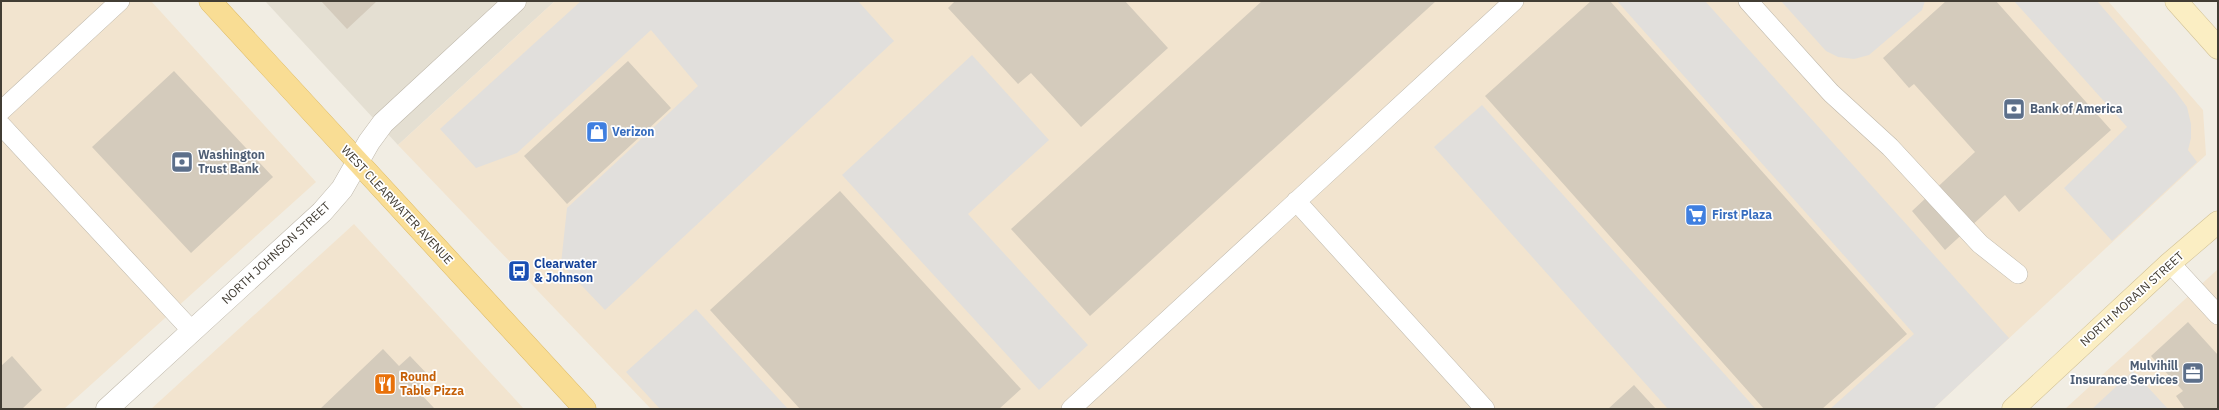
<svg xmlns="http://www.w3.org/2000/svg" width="2219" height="410" font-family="'IBM Plex Sans',sans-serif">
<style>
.residential{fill:#e4dfd2}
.commercial{fill:#f2e4cf}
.parking{fill:#e1dfdc}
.building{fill:#d4cbbc}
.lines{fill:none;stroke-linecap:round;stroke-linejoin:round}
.lane-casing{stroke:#beb7aa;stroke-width:20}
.street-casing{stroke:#beb7aa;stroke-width:23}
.secondary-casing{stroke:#d2c297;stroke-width:23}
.primary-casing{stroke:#dcba66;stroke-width:23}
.lane{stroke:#fff;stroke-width:19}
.street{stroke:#fff;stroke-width:22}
.secondary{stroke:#fbeec3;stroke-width:22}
.primary{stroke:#f9dd94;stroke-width:22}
.labels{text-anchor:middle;stroke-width:3.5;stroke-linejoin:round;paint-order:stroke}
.service-label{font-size:12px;font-weight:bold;fill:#4e5e75;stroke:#fff;text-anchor:start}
.shop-label{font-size:12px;font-weight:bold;fill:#366cbe;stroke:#fff;text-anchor:start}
.street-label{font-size:12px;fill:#423d34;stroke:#fff}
.transit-label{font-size:12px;font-weight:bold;fill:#164399;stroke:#fff;text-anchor:start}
.food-label{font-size:12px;font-weight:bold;fill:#c56008;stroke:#fff;text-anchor:start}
</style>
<rect width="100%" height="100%" fill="#f1ede3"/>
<path class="residential" d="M265,1H555L398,145Z"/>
<path class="commercial" d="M1,1H151L316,182L64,409H1Z
M555,1H2108L2203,110L2206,155L1933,409H651L398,145Z
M354,224L524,409H151Z
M2218,269V409H2065Z"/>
<path class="parking" d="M581,1H858L894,41L605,310L561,264L567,208L698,86L651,30L517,153L476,168L440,129Z
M1617,1H1705L2009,338L1933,409H1830L1914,334Z
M1781,1H1925L1922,10L1869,55L1854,59L1838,57L1826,51Z
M2014,1H2097L2176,92L2187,107L2191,124V138L2188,150L2197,162L2112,241L2064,188L2127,127Z
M972,55L1049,140L968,214L1088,345L1039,390L842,175Z
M1482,105L1756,409H1668L1434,147Z
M696,309L788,409H660L626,372Z
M2133,371L2168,409H2092Z"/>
<path class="building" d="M321,1H377L347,29Z
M955,1H1125L1168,48L1081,127L1031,73L1018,84L948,8Z
M1262,1H1436L1090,316L1011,229Z
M1591,1H1610L1907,334L1822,409H1764L1485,96Z
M1946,1H1996L2111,130L2019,212L2005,195L1945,250L1912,211L1975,152L1914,84L1909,88L1883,58Z
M628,61L671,108L567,204L524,156Z
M174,71L273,177L191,253L92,147Z
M840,191L1021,389L999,409H800L710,310Z
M2188,322L2218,355V409H2185L2176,396L2183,391L2151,356Z
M383,349L399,366L410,356L431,378L418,391L434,408L433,409H320Z
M12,356L42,390L22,409H1V366Z
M1634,385L1656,409H1608Z"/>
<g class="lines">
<g class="lane-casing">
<path id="lane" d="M1748,1L1831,93L1890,147L1980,244L2018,274
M1,111L120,1
M1,125L192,331
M1296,201L1485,409
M2170,263L2218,315
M1071,409L1514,1"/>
</g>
<g class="street-casing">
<path id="street" d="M107,409L322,212L342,189L369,142L383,123L515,1"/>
</g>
<g class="secondary-casing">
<path id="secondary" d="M2176,1L2218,48
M2013,409L2170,263L2218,222"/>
</g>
<g class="primary-casing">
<path id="primary" d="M210,1L585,409"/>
</g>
<use href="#lane" class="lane"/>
<use href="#street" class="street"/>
<use href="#secondary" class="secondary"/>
<use href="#primary" class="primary"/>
</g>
<defs>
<g id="bank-square" transform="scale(1.15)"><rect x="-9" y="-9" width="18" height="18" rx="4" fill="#5c6f8a" stroke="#fff"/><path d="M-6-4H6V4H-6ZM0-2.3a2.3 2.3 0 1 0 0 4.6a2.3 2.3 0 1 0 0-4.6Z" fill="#fff"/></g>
<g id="shop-square" transform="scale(1.15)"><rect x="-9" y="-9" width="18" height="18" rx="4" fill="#3f7fe0" stroke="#fff"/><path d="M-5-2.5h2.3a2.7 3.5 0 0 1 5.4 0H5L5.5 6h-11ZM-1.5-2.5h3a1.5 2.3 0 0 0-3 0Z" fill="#fff"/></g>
<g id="supermarket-square" transform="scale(1.15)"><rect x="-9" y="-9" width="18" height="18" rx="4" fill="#3f7fe0" stroke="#fff"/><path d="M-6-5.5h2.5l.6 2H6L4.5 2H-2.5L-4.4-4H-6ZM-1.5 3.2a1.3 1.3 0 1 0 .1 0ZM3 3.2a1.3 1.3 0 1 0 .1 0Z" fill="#fff"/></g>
<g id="bus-square" transform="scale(1.15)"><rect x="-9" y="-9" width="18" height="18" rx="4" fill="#1a4fb4" stroke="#fff"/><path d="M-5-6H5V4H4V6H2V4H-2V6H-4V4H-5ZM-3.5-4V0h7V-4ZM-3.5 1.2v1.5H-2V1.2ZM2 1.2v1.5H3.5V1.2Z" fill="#fff"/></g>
<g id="office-square" transform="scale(1.15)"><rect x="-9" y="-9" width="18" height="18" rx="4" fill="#5c6f8a" stroke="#fff"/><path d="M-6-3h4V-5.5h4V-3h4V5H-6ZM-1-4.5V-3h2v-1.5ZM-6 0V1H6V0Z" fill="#fff"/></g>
<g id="restaurant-square" transform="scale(1.15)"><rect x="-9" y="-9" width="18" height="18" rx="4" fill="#e8710a" stroke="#fff"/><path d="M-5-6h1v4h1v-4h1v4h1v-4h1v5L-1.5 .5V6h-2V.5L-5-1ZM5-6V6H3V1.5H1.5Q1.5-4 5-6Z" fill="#fff"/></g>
</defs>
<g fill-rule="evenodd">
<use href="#bank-square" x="2014" y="109"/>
<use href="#shop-square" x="597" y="132"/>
<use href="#bank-square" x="182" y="162"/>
<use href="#supermarket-square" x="1696" y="215"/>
<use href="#bus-square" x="519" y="271"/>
<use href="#office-square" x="2193" y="373"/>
<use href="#restaurant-square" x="385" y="384"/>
</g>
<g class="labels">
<g class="service-label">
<text x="2030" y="113">Bank of America</text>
<text x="198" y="159">Washington<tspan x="198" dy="14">Trust Bank</tspan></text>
<text x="2178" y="370" text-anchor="end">Mulvihill<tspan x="2178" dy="14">Insurance Services</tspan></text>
</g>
<g class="shop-label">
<text x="612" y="136">Verizon</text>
<text x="1712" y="219">First Plaza</text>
</g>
<g class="street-label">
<text transform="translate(397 205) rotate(47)" y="4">WEST CLEARWATER AVENUE</text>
<text transform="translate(276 253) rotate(-43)" y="4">NORTH JOHNSON STREET</text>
<text transform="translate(2132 299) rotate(-42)" y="4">NORTH MORAIN STREET</text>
</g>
<g class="transit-label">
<text x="534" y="268">Clearwater<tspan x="534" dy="14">&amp; Johnson</tspan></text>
</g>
<g class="food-label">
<text x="400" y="381">Round<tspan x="400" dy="14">Table Pizza</tspan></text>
</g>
</g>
<rect width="2219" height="410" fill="none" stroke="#423d34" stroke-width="4"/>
</svg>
